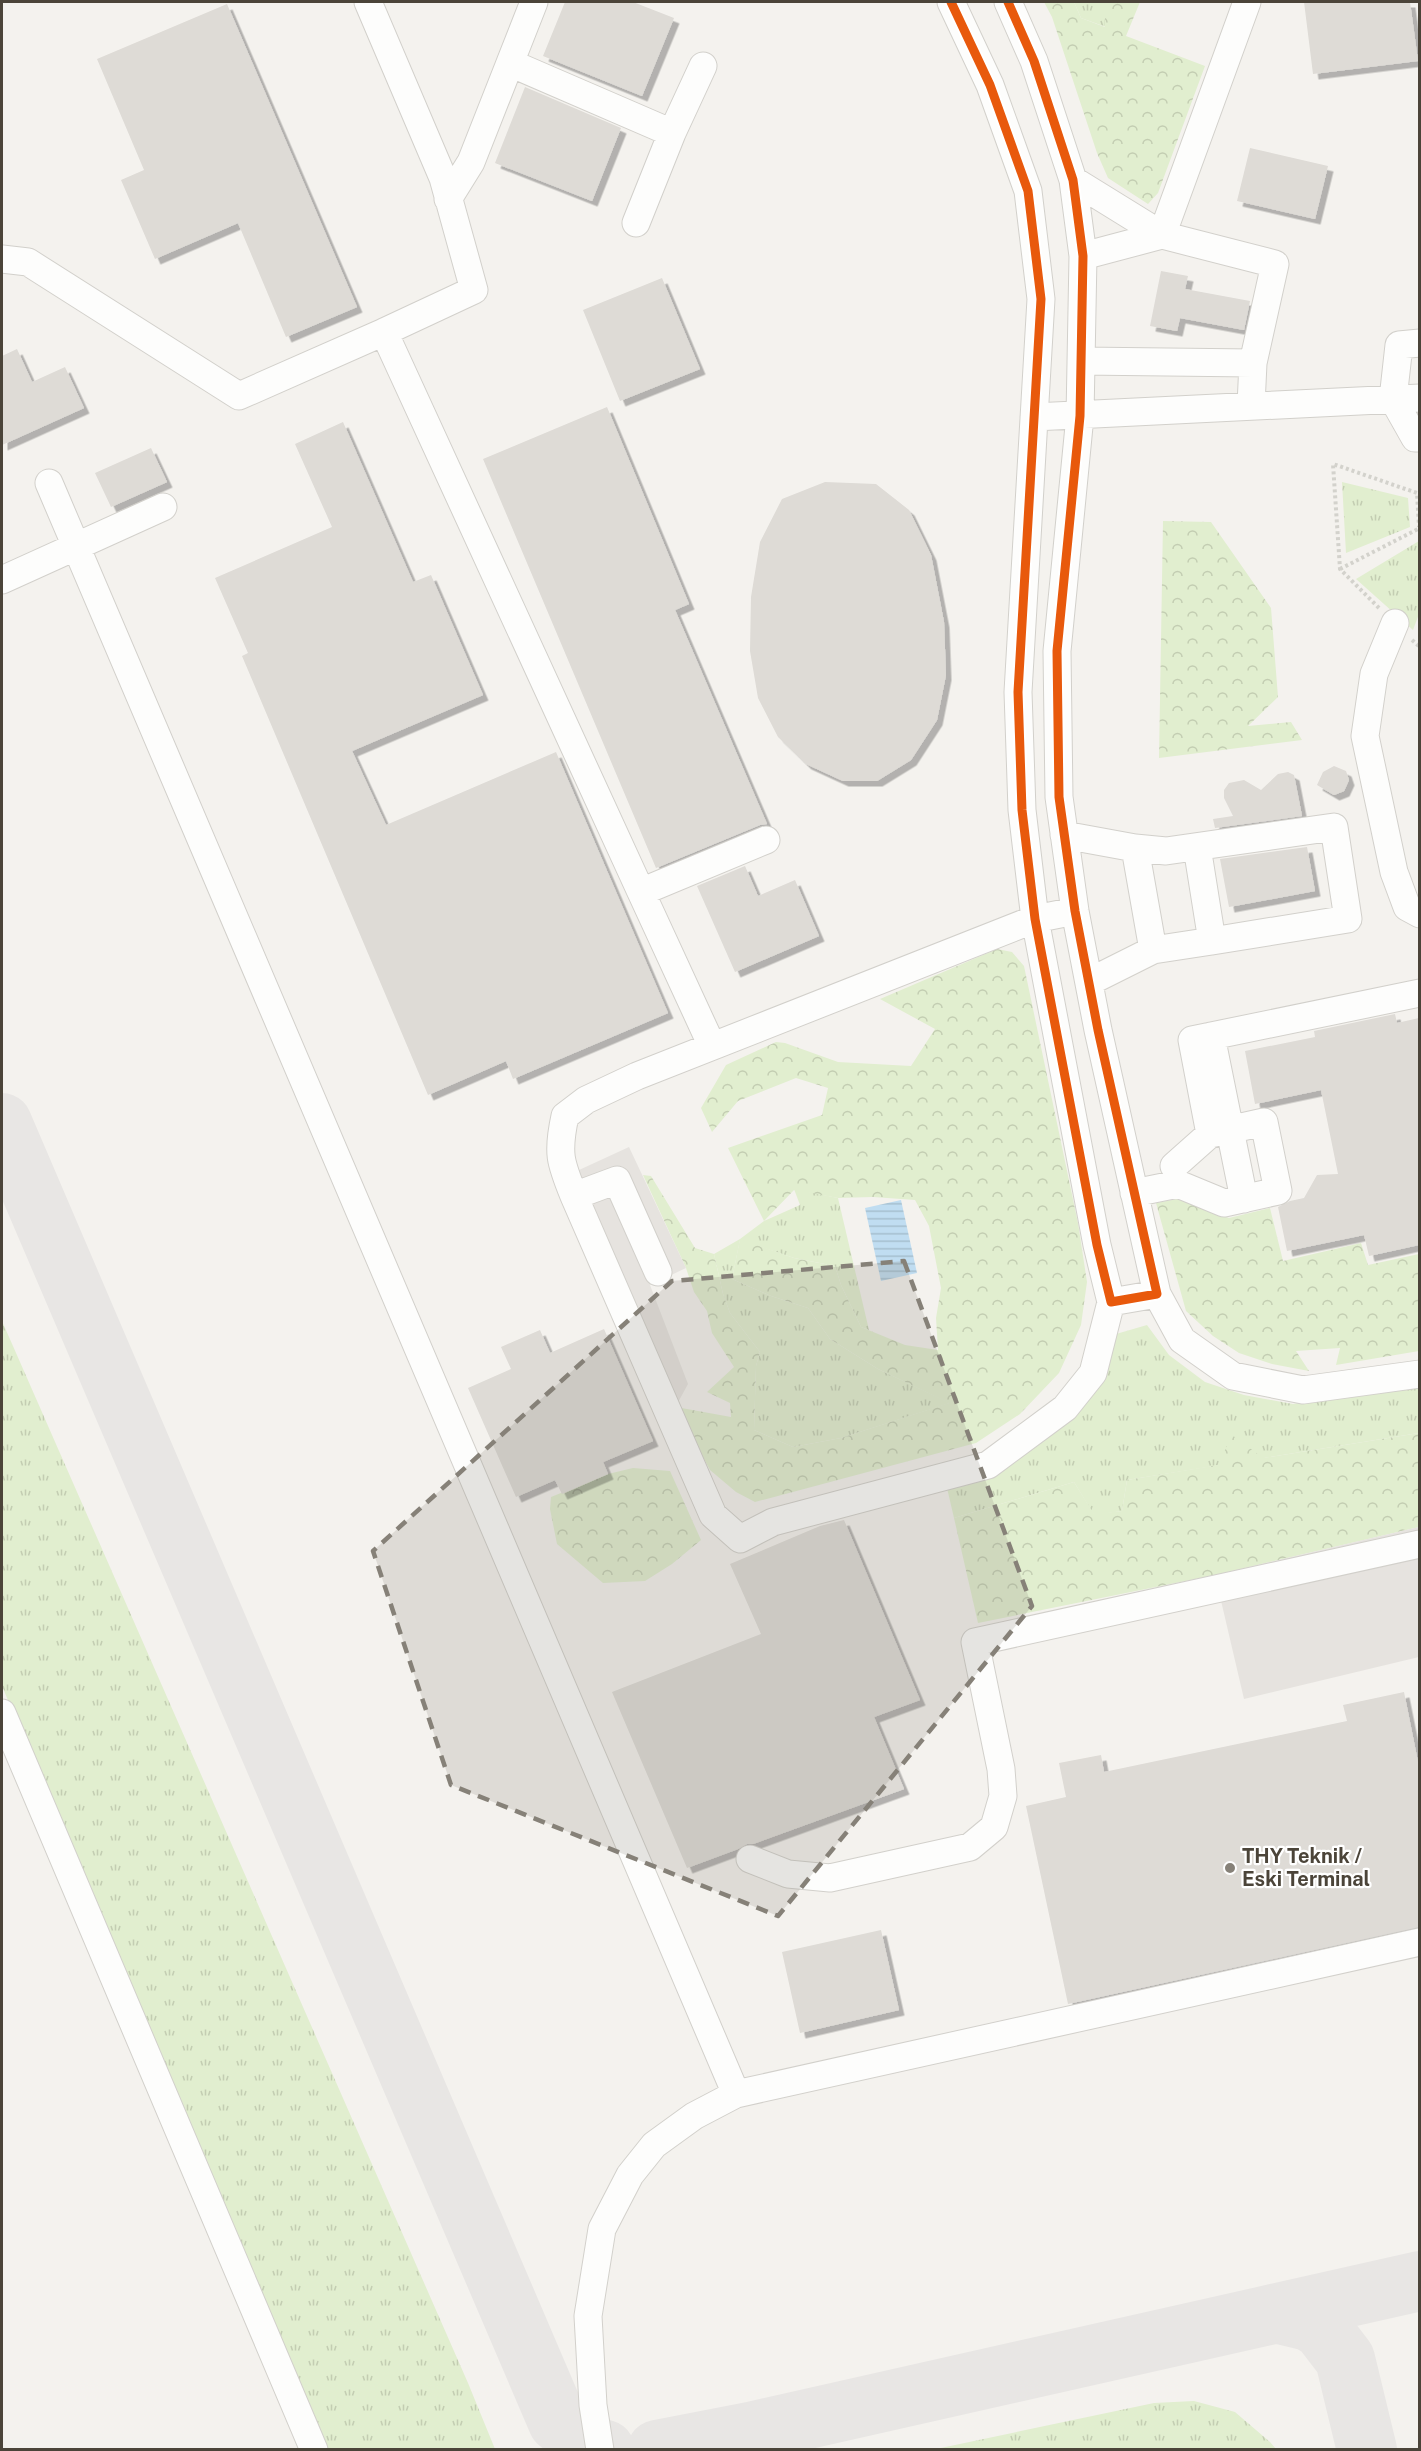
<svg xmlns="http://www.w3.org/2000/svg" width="1421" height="2451" font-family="'Public Sans',sans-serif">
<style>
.grass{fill:url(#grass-tufts)}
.forest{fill:url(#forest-crowns)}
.parking{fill:#e6e3df}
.water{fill:url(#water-rules)}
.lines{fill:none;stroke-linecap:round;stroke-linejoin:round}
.taxiway{stroke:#e8e6e4;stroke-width:60}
.building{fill:#dedbd6;filter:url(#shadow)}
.minor-casing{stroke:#d2d0cb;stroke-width:29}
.path{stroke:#d3d2cc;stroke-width:4;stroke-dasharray:3 3;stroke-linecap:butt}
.minor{stroke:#fdfdfc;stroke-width:27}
.cycleway-casing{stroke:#fff;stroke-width:13}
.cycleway{stroke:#e8590c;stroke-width:9}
.marked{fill:#868178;fill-opacity:0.2;stroke:#868178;stroke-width:4.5;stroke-dasharray:12 8;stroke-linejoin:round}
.poi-dot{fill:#868178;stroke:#fff;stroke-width:2}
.labels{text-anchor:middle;stroke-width:4.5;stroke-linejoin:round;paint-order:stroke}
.poi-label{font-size:20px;font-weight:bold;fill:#4b4439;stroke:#fff;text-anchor:start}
</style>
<defs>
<pattern id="grass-tufts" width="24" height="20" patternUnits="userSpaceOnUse" patternTransform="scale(1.5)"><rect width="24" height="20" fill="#e1eecf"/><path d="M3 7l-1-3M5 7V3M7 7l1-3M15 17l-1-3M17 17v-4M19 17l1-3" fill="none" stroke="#c3cdb2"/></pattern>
<pattern id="forest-crowns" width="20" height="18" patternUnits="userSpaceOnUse" patternTransform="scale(1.5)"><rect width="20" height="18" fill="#e1eecf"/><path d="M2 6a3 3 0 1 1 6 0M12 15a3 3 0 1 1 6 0" fill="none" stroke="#c3cdb2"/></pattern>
<pattern id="water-rules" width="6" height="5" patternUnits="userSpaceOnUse" patternTransform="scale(1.5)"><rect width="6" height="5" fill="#c0ddf1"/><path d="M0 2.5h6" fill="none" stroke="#a6bfcf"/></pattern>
<filter id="shadow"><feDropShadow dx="5.5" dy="5.5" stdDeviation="0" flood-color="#0004"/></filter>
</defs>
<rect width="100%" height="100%" fill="#f4f2ee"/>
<path class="grass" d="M1074,2H1105L1106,27L1081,18Z
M1342,482L1408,498L1410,527L1346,553Z
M1419,541V614L1413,630L1356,579Z
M794,1189L838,1198L869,1330L861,1327L841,1285L835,1266L794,1258L740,1240L732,1279L771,1296L808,1308L830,1339L878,1369L950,1403L841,1438L793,1447L754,1430L756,1366L760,1352L730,1313L723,1294L714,1254L740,1239L764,1221L800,1205Z
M2,1321L468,2383L495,2449H325L2,1686Z
M1147,1325L1169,1355L1205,1382L1244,1395L1293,1404L1419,1382V1433L1127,1480L1122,1511L1094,1515L1074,1482L954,1518L947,1488C1012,1468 1069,1434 1101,1372C1108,1359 1114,1349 1116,1334Z
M1194,2401L1235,2412L1270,2442L1276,2449H936L1154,2403Z"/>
<path class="forest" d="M1044,2H1074L1081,18L1105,27V2H1140L1126,36L1205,66L1158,193L1148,204L1108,178L1097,153L1052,17Z
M1163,521L1211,522L1271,608L1278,697L1248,726L1291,722L1302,740L1159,758Z
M997,949L1012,952L1024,966L1078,1223L1087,1282L1081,1325L1059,1373L1020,1414L976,1443L755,1502L736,1492L710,1470L676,1407L731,1417L730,1403L707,1392L734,1367L712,1333L707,1311L694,1292L686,1268L643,1175L651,1176L695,1248L714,1254L723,1294L730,1313L760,1352L756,1366L754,1430L793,1447L841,1438L949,1403L878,1369L830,1339L808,1308L771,1296L732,1279L740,1239L794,1258L835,1266L841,1285L861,1327L905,1345L938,1350L936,1318L941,1288L929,1226L915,1200L873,1197L838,1198L794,1190L764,1221L728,1148L822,1115L828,1088L796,1078L738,1101L712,1132L701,1108L726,1065L776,1042L785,1043L838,1062L911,1066L935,1029L880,999Z
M1177,1199L1229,1218L1270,1208L1283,1261L1361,1243L1368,1265L1419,1254V1351L1336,1365L1340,1348L1296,1351L1309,1371L1272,1364L1239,1353L1213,1336L1186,1311L1156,1203Z
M1419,1433V1527L1215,1575L978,1623L954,1518L1074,1482L1094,1514L1122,1511L1127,1480L1218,1465L1232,1435L1263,1458Z
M633,1468L670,1471L701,1540L672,1564L645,1581L603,1583L557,1544L550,1509L551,1497L608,1474Z"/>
<path class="parking" d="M629,1147L686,1268L650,1285L688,1384L670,1417L566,1176Z
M1419,1527V1657L1244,1699L1215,1575Z"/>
<path class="water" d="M901,1200L917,1273L881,1281L865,1208Z"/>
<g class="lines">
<path class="taxiway" d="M2,1123L558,2422L587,2445L605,2450
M1280,2314L1309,2321L1322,2329L1345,2359L1367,2450
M657,2450L750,2432L1420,2281"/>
</g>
<path class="building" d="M565,2H633L674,18L642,96L543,56Z
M1304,2H1410L1418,61L1313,74Z
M227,4L357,307L286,337L238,223L155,259L121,180L144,170L97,59Z
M525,87L621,128L592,201L495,163Z
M1250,148L1328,166L1315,219L1237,201Z
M1161,271L1188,276L1185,289L1250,301L1244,330L1180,318L1177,331L1150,326Z
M662,278L700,369L620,401L583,310Z
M17,349L32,382L65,367L84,408L2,445V356Z
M607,407L689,604L675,610L767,824L760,825L656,868L483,459Z
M343,422L413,582L431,575L483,695L352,751L386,825L556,752L668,1013L513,1079L506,1061L428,1095L242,656L248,653L215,578L332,527L295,444Z
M151,448L167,482L111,507L95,473Z
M825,482L876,484L909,510L931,555L944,622L946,675L937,720L911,760L877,781H843L806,764L778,737L758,698L750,651L751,597L760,542L782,499Z
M1334,766L1346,771L1349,780L1344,791L1334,795L1317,785L1323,772Z
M1288,772L1294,775L1302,816L1215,828L1213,819L1233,816L1224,798V790L1229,783L1244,780L1261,790L1278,774Z
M1307,847L1315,891L1229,907L1220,859Z
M745,866L758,896L795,880L819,936L735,972L697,886Z
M1395,1014L1397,1023L1419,1018V1245L1369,1256L1364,1235L1287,1251L1278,1207L1290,1201L1304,1198L1317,1175L1338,1174L1321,1090L1255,1104L1245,1051L1315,1037L1314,1031Z
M604,1329L653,1441L603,1462L608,1474L562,1494L555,1480L516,1497L468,1388L511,1369L501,1347L540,1330L550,1353Z
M844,1520L920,1700L874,1717L904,1789L753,1844H747L738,1849L687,1868L612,1692L761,1634L730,1564L820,1526Z
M1404,1692L1419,1767V1927L1068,2004L1026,1806L1066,1797L1059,1763L1101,1755L1104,1772L1347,1721L1343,1705Z
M881,1930L899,2010L800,2033L782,1952Z"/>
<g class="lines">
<g class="minor-casing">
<path id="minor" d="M368,2L443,178L474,290L384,332
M534,2L510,63L672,133L703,66
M1008,2L1034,61L1073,180L1083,256L1080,416L1057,651L1059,797L1075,911L1098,1030L1157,1294L1182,1340L1233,1376L1303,1390L1420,1374
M1247,2L1162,235L1275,264L1253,363
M1073,180L1162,235L1083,256
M448,199L471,162L510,63
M636,223L672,133
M2,259L28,262L239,396L384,332L641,892L766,840
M1420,343L1399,345L1393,399L1415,438H1420
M1081,361L1253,363L1251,405
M1034,417L1420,398
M49,483L736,2094L694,2116L654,2145L630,2175L602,2229L588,2316L593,2405L600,2450
M2,580L163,507
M1395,623L1374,674L1365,736L1394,872L1407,907L1420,914
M1064,835L1135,848L1153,950L1089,982
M1135,848L1166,851L1334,827L1348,919L1212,941
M641,892L712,1046
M1153,950L1212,941L1197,847
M1211,1036L1244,1199
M1174,1166L1210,1134L1192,1040L1420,993
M1134,1193L1178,1184L1224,1203L1278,1191L1264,1122L1210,1134
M574,1196C560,1162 557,1153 565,1116L586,1100L637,1076L1035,919L1075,911
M658,1272L617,1180L574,1196L713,1515L740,1539L773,1522L988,1465L1065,1408L1093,1373L1111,1302L1097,1245L1035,919L1022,810L1018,692L1041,299L1028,191L990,85L951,2
M1111,1302L1157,1294
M2,1713L314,2450
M750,1859L788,1874L830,1878L970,1847L994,1827L1003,1796L1001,1769L975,1642L1420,1544
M736,2094L1420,1942"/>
</g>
<path class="path" d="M1340,569L1420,528
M1379,608L1340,569L1333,464L1417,493L1419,527
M1412,640L1420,647"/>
<use href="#minor" class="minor"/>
<g class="cycleway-casing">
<path id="cycleway" d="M951,2L990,85L1028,191L1041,299L1018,692L1022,810L1035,919L1097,1245L1111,1302L1157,1294L1098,1030L1075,911L1059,797L1057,651L1080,416L1083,256L1073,180L1034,61L1008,2"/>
</g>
<use href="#cycleway" class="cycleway"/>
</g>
<path class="marked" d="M904,1261L1032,1606L778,1916L451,1785L373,1551L672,1281Z"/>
<circle class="poi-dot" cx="1230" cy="1868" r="6"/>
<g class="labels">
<g class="poi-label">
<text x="1242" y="1863">THY Teknik /<tspan x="1242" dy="23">Eski Terminal</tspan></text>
</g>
</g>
<rect width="1421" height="2451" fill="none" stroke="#4b4439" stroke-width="6"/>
</svg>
